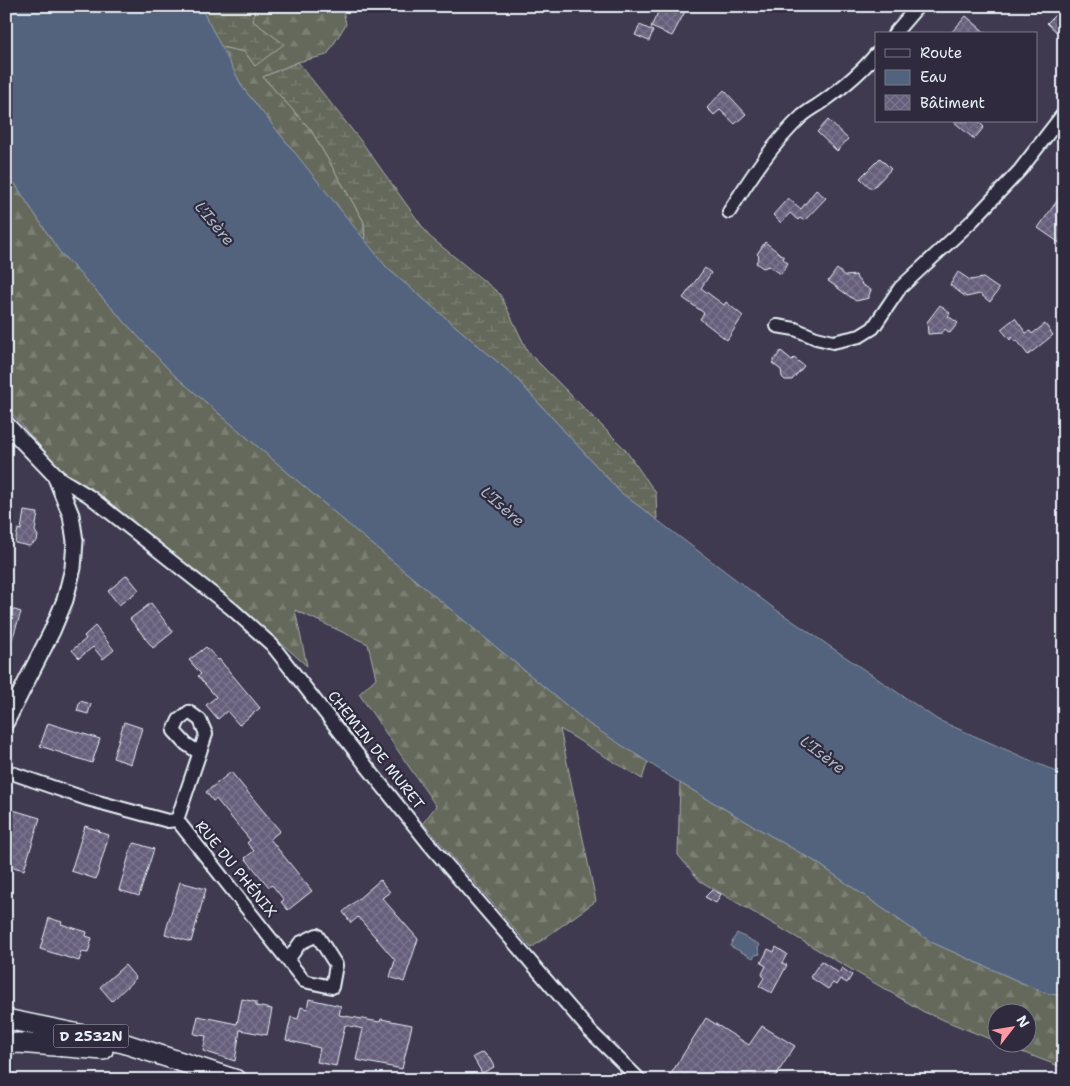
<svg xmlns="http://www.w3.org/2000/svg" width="1070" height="1086" font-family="'Shantell Sans',sans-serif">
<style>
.forest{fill:url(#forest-firs);stroke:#a6adaa}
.wetland{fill:url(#wetland-marsh);stroke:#a6adaa}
.water{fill:#52647d;stroke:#8e9cae}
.building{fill:url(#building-cross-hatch);stroke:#e8f1f8}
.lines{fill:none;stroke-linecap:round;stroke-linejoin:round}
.minor-casing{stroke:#e8f1f8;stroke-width:16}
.tertiary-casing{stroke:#e8f1f8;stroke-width:19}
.primary-casing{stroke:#e8f1f8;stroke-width:22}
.minor{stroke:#2f2a3d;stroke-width:12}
.tertiary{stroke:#2f2a3d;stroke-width:15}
.primary{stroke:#2f2a3d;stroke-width:19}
.labels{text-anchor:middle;stroke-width:4.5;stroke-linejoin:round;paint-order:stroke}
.shield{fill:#2f2a3d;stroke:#b0b5c0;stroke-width:1}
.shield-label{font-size:14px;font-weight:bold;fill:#e8f1f8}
.street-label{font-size:15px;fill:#e8f1f8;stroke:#2f2a3d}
.water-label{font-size:16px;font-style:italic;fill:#acb9c7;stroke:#2f2a3d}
</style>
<defs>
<pattern id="forest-firs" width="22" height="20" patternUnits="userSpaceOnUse" patternTransform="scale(1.25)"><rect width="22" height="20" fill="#65695b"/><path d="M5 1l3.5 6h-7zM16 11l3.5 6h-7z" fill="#7b7f73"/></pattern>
<pattern id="wetland-marsh" width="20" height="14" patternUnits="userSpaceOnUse" patternTransform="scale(1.25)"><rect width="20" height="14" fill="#65695b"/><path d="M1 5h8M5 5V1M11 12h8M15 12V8" fill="none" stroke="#7b7f73"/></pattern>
<pattern id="building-cross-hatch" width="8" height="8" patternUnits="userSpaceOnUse" patternTransform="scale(1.25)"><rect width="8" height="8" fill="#665e7b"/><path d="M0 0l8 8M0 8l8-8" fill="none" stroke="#7c768e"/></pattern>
</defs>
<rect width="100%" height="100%" fill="#403a50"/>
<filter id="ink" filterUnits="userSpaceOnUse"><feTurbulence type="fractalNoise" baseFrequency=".02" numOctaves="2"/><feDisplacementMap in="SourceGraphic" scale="10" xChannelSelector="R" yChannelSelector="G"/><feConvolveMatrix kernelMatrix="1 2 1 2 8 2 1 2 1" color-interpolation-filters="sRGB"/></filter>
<g filter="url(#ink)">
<path class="forest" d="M255,6H342L346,24L327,55L298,62L263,77L311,130L364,222L365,241L243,88L221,47L245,52L255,66L253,21Z
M6,170L59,251L173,374L355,530L589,724L648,761L642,779L560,729L596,901L531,948L423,823L436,806L359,694L376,678L368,644L295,610L307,666L281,643L58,467L6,407Z
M680,783L816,862L931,942L1045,993L1064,996V1068L1001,1044H1028V1014H998L997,1042L924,1012L700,881L678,855Z"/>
<path class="wetland" d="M200,6H255L253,21L284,44L255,66L245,52L221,47Z
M298,62L364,145L429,236L500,294L528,352L624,448L656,493L657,520L620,492L513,375L388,269L365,241L364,222L311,130L263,77Z"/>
<path class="water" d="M6,6H200L243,88L388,269L513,375L620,492L775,609L938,720L1064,775V996L1045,993L931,942L816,862L680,783L589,724L355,530L173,374L59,251L6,170Z
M737,933L760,945L758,948L760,954L755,955L753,958L730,946Z"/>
<path class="building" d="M661,6H688L672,36L651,27Z
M1058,12L1064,17V39L1047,23Z
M966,16L987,34H950Z
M640,25L653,31L649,41L635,35Z
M724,90L746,114L735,124L720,110L714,115L707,108Z
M828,120L848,139L837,151L817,132Z
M953,121H978L984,127L974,139Z
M880,158L891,169L872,189L860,178Z
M816,190L826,198L804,221L800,218L798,220L790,213L781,223L773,215L788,198L801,209Z
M1064,191V246L1038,228Z
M765,242L784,257L783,259L788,263L781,274L769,266L763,268L756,263L759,256L757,254Z
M705,268L711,273L701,288L724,305L726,302L743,316L727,340L700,319L704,313L683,298Z
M837,269L845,276L856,275L857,279L862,283L861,284L871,290L869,295V298L856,301L828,281Z
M958,272L970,280L983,278L999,289L990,302L980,294L966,297L950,285Z
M940,305L950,313L948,316L958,323L950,333L945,329L942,333L928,334L927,322Z
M1015,318L1026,333L1030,331L1032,334L1045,324L1053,335L1028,355L1017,340L1016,342L1012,337L1010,340L1001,329Z
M781,351L792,360L794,358L804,366L792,380H785L782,377L781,370L772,363Z
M24,511L38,513L35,531L38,536L37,541L29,546L15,543L18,529L21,530Z
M127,575L139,590L119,605L108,591Z
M151,603L173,632L153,648L130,619Z
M6,607L21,612L8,652L6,651Z
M95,626L114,650L103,659L93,647L79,658L72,650L86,639L84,636Z
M206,647L218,660L219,659L260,708L239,725L227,711L218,719L206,705L216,697L198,676L201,674L189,660Z
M80,701L91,704L88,714L77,711Z
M124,722L142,728L131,764L113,758Z
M48,723L100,739L92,763L40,746Z
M231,772L280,831L270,839L312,891L288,910L281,902L284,900L272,885L269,887L245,858L254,851L247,843L250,840L216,799L213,801L206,792Z
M6,808L40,818L24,870L6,865Z
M85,826L100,831L99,832L109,835L96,879L71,871Z
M135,843L154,849L139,896L119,890L132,845Z
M380,880L390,892L382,898L418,939L404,982L390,977L395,960L358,917L351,923L343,912Z
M180,882L206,889L191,942L165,934Z
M712,890L721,894L716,903L705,897Z
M49,918L62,922L61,924L87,932L86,936L92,938L88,953L82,952L79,961L40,949Z
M776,947L787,954L782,963L787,965L772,993L759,986L764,978L762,974L766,966L761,963L768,949L774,952Z
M821,961L839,973L842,968L852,975L847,983L840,979L836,985L833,983L828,989L810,977Z
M125,965L136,978L112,1001L100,987Z
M242,999L256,1002V1006L272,1009L267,1035L240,1030L235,1061L203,1051L206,1036L194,1034L198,1016L237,1024Z
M309,999L341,1006L339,1015L380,1022L381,1019L412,1025L402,1069L356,1060L363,1029L345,1025L336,1066L317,1062L320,1048L286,1040L291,1017L298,1019L301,1007L307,1009Z
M706,1018L749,1045L762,1026L795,1046L773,1080H667Z
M483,1052L490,1059L494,1067L482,1073L473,1057Z"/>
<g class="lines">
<g class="minor-casing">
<path id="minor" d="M894,34L918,6
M729,212C750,178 773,143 802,116C809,110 817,106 824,101C843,87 862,72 876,54
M777,326L795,329L816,338L833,342L860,336L873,328L900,288L973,220L1020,170L1064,113
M55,475L89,496L232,609L272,645L368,768L429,844L590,1031L640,1080
M6,771L87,799L168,821L177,820L304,981L332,987L336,965L317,935L300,943L288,960
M177,820L206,734L200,720L189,712L179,720L174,731L186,744L198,752"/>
</g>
<g class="tertiary-casing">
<path id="tertiary" d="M6,424L55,475L71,515L75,541L73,568L65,600L52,631L6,722"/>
</g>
<g class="primary-casing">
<path id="primary" d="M6,1019L123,1043L237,1080
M6,1044L19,1043L103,1050"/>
</g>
<use href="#minor" class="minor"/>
<use href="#tertiary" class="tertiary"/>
<use href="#primary" class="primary"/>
</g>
</g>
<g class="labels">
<rect class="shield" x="53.5" y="1024.5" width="75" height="23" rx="4"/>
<g class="shield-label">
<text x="91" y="1041">D 2532N</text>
</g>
<g class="street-label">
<text transform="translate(376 750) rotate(52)" y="5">CHEMIN DE MURET</text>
<text transform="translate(236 869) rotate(51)" y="5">RUE DU PHÉNIX</text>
</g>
<g class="water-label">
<text transform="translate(215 223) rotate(50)" y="6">L'Isère</text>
<text transform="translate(503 506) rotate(41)" y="6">L'Isère</text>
<text transform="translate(823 754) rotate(37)" y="6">L'Isère</text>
</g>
</g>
<rect width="1070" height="1086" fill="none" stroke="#2f2a3d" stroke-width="25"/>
<rect x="12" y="12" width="1045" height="1061" fill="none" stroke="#e8f1f8" stroke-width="2" filter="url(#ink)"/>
<rect x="875" y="32" width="162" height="90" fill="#2f2a3d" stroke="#797a88"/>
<rect x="885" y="49" width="25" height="8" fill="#2f2a3d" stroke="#797a88"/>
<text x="920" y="58" font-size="15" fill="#e8f1f8">Route</text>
<rect x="885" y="70" width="25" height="15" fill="#52647d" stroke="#797a88"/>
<text x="920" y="82" font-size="15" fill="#e8f1f8">Eau</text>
<rect x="885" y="95" width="25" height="15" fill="url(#building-cross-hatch)" stroke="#797a88"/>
<text x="920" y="108" font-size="15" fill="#e8f1f8">Bâtiment</text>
<g transform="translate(1012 1028) rotate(59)"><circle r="24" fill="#2f2a3d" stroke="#797a88"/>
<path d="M0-4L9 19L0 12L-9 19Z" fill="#ff9aa2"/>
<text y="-8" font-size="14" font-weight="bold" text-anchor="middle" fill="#e8f1f8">N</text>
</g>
</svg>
